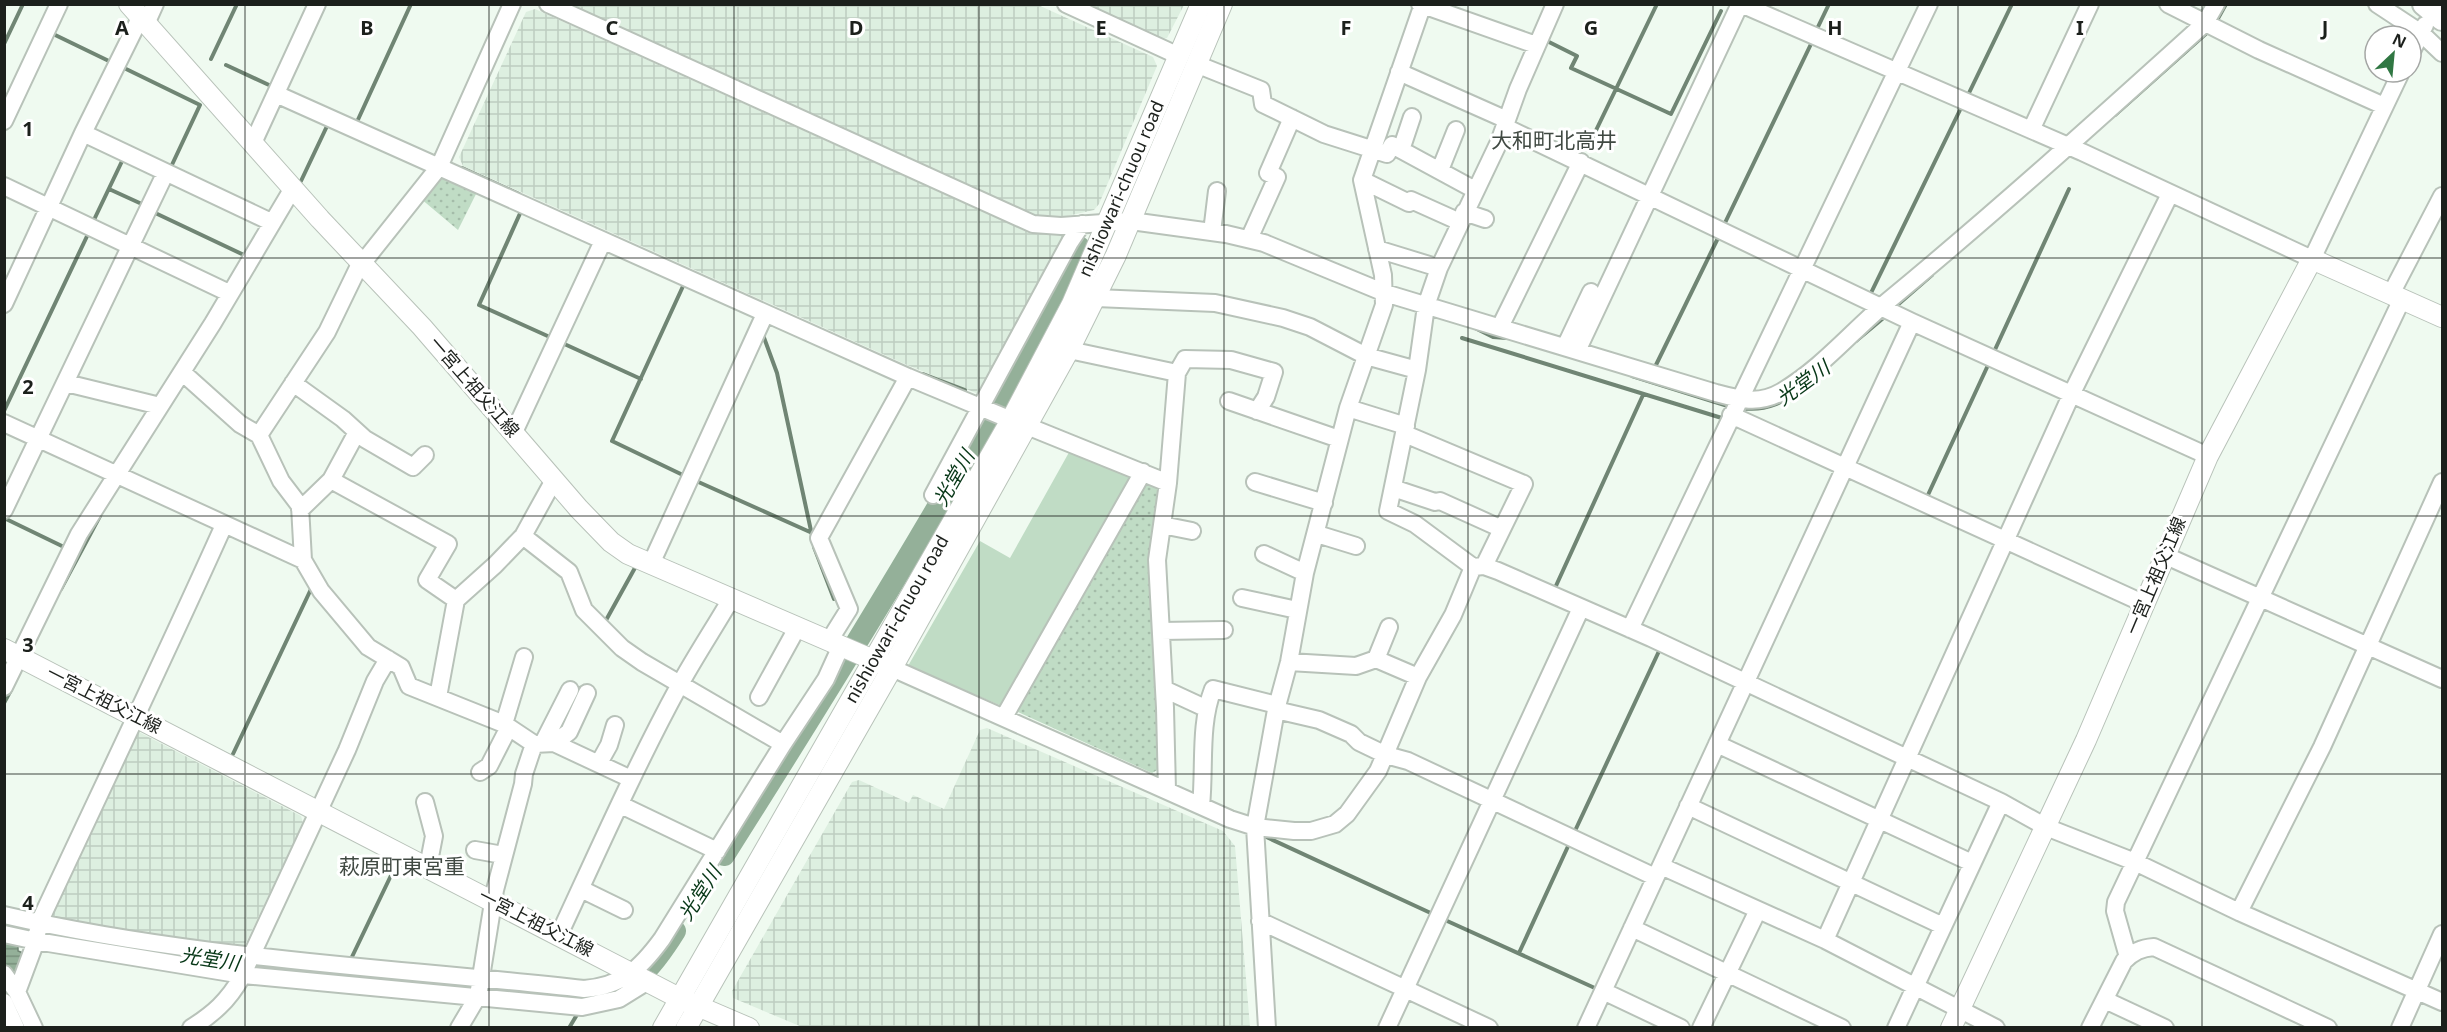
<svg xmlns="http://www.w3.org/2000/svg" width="2447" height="1032" font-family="'Noto Sans','Noto Sans JP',sans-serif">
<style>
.industrial{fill:url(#industrial-grid)}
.green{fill:url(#green-dots)}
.pitch{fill:#c0dcc5}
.water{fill:url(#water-rules);stroke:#708574;stroke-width:1.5}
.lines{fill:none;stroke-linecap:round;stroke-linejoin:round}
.stream{stroke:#708574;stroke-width:4}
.river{stroke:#94b099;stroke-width:22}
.minor-casing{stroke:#b8c2b9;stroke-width:20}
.major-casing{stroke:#b8c2b9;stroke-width:22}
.highway-casing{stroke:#b8c2b9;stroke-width:26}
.minor{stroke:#fff;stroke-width:16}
.major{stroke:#fff;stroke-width:20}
.highway{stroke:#fff;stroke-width:22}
.grid{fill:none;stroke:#1c201c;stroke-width:1.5;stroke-opacity:0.55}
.labels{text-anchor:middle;stroke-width:6;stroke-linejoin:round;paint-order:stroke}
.street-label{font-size:18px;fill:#1c201c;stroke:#fff}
.water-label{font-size:20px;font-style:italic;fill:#073717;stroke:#fff}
.quarter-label{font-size:21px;fill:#404942;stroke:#fff}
.grid-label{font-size:20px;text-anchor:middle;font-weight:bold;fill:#1c201c;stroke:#fff;stroke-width:6;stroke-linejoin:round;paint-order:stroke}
</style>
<defs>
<pattern id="industrial-grid" width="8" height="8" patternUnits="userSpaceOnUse" patternTransform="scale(1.5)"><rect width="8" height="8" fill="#ddefe0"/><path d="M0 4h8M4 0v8" fill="none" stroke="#bdcdc0"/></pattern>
<pattern id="green-dots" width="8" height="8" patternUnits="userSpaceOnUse" patternTransform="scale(1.5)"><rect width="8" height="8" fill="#c0dcc5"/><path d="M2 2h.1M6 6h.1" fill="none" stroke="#a4bca9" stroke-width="1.8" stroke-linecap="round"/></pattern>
<pattern id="water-rules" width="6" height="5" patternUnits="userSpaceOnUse" patternTransform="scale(1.5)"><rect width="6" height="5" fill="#94b099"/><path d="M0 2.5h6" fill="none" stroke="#788f7c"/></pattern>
</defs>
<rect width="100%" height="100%" fill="#effaf0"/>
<path class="industrial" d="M571,5H1038L1153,57L1157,66L1099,204L1094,210L1063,217L1035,216Z
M1084,5H1184L1167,38L1161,39Z
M535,9L1030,233L1064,236L981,395L907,365L463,166L459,157L526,12Z
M987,728L1223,831L1235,846L1250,1027H802L733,998L732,991L852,782L859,780L909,803L913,795L944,809L980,730Z
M137,731L301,816L303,823L243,949L44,920Z"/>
<path class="green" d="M439,174L478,190L458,230L420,198Z
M1144,482L1160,488L1161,768L1152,773L1018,712L1016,707Z"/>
<path class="pitch" d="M1072,447L1135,474L1004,707L908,666L980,541L1010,558Z"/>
<path class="water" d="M4,940L18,943V951L23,953L13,979L5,967Z"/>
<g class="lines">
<path class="stream" d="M2216,22L2226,4
M1816,31L1829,4
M49,32L113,63
M1545,40L1577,56L1571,68L1671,114L1721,11
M4,44L23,4
M211,59L237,4
M226,65L269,85
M122,67L200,105L170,169
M1968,95L2012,4
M2115,115L2209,31
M356,124L411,4
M1587,149L1657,4
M462,168L519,194
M301,181L328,124
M109,189L144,205
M522,209L479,305L552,338
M151,211L244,255
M92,224L124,157
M1723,227L1811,44
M684,284L612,441L687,477
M1870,295L1960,110
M1894,308L1932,275
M1477,329L1493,337L1507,338
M764,332L763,335L777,373L813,540
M1462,338L1725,419
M1856,341L1887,315
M560,342L641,379
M1993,354L2069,189
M1654,369L1719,236
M923,374L965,390
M1632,376L1731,407
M1741,408C1766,412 1786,402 1805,385
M4,411L89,232
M694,480L810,532
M1927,497L1989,363
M4,518L66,548
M814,547L834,599
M1555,588L1643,395
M61,589L100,516
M605,622L636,566
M4,703L11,690
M233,754L312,587
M1574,833L1660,649L1662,650
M1262,835L1435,915
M1445,920L1597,989
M1519,953L1570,842
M350,961L396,865
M569,1028L578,1013"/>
<path class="river" d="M724,855C809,721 893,586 972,448C1009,382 1041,313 1079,247
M4,925L44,934L262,967L541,993
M586,996C633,993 652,968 675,931"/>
<g class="minor-casing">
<path id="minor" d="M548,4L1033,224L1061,226L1131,221L1226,234L1264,243L1385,293L1716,393C1738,399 1759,405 1781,392C1822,368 1852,331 1888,301C1997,211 2101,117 2205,23L2216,4
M1066,4L1179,56
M1420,4L1536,45
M1555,4L1518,89L1499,142L1439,268L1426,306L1417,370L1388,511L1415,524L1473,567L1484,566L1498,571L1651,638L2001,802L2046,827L2135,862L2239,912L2442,1002
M1741,4L2082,152L2312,259L2401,72
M2168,4L2259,50L2384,106
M2377,4L2421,33L2442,53
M146,24L155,4
M2411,53L2425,25
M1196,64L1261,90L1263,104L1324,134L1387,154L1392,145L1475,190
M1399,72L1507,120
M276,94L908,377L1011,420
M4,121L59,4
M1505,127L1912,322L2208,456
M2031,130L2090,4
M83,133L271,222
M253,143L317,4
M1401,150L1412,117
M1440,170L1456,130
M1362,180L1409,203L1411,200L1460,222
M4,186L229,293
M1464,212L1485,219
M1212,232L1217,191
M1249,239L1277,177L1268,173L1292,118
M1377,249L1439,268
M2391,294L2442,196
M1096,298L1215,303L1283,318L1310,327L1366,356L1417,370
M4,304L83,133L140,18
M1500,327L1581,162
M1565,347L1591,292
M1069,350L1177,373
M1577,351L1740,4
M182,372L240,424L259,435L281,481L300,506L303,560L321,591L368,647L401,667L409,686L504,724L534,744L554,743L631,779
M66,383L160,406
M293,383L343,419L365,439L413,467L425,455
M1229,401L1339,439
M1348,408L1406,426
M1731,415L2145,604
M4,423L303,560
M1027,426L1168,483
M514,432L603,241
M1405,434L1524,484L1484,566
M259,435L327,332L357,270L439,167L512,4
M331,480L448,544L427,580L456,600
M554,480L523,536L569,572L584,610L622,648L642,662L783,744
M1255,482L1324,503
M1393,488L1435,502L1440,501L1502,529
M933,495L1070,242L1082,224
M4,510L165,174
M300,510L331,480L357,432
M1162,525L1192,531
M1317,534L1356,546
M1264,554L1305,573
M2164,555L2442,679
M651,564L765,314
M1242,598L1297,610
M1630,629L1929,4
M1161,631L1224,630
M829,641L849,609L819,538L908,377
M1376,659L1389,627
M1289,662L1356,666L1376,659L1418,677
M892,668L1230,819L1255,827L1294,831H1311L1335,824L1347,814L1378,771L1418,677L1453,615L1473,567
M4,687L79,534L213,323L293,188
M1164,689L1205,708
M438,697L456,600L495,565L523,536
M759,697L797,628
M1276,710L1319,720L1351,734L1359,742L1386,755L1408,761L1655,877
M1004,717L1143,472
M504,724L524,657
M543,743L570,690
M554,743L569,732L587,693
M1717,744L1972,863
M599,763L609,745L615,725
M480,772L489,766L509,727
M1167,790L1165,708L1157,560L1168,483L1177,373L1185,359L1231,360L1274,372L1266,397L1257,411
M425,802L434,836L428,867
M621,805L717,851
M1201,806C1205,767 1199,725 1213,689L1277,705
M1688,806L1943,926
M475,850L503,855
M1661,866L1825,940L1996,1028
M581,889L624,910
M2239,912L2322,747L2442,482
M4,915C194,959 390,967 584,989C622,986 640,969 662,939L783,744L826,679L841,646
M1260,921L1489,1028
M1632,928L1842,1028
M4,934L36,941L243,975L582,1007L619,999L648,981
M559,935C598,851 635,767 679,686C695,657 714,628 731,599
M1825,940L2072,393L2170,194
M2128,957L2115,911L2116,902L2402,299
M4,974L17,992L34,1028
M1603,991L1681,1028
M17,992L36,941L39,923C101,790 164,659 224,525
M2105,1000L2165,1028
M4,1002L16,1028
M191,1028C213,1014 228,1001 241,978L347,750L375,681L388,659
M459,1028L478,996L495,890L523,784L524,774L534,744
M1267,1028L1255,827L1276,710L1289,662L1305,573L1348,408L1384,305L1383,275L1362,180L1423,4
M1387,1028L1581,608
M1586,1028L1912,322
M1701,1028L1758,910
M1896,1028L2001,802
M2090,1028L2124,961C2133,952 2141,948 2154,947L2328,1028
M2400,1028L2442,934"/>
</g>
<g class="major-casing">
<g id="major">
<path d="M129,4L320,219L422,327L579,509L611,542L628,554L885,665"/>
<path d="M4,649L679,998L749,1028"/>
<path id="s1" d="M663,1028L1011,420L1072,304L1201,4"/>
<path d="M686,1028L892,668L1069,350L1116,255L1222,4"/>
<path d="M1951,1028L2086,740L2208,456L2312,259L2442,317"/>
</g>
</g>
<g class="highway-casing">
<path id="highway" d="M2424,4L2442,19"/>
</g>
<use href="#minor" class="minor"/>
<use href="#major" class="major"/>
<use href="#highway" class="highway"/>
</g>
<path class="grid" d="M245,4V1028M489,4V1028M734,4V1028M979,4V1028M1224,4V1028M1468,4V1028M1713,4V1028M1958,4V1028M2202,4V1028M4,258H2442M4,516H2442M4,774H2442"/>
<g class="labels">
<g class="street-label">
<text dy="6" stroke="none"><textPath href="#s1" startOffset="957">nishiowari-chuou road</textPath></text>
<text transform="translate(474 387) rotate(49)" y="6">一宮上祖父江線</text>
<text transform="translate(2156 576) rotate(-67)" y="6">一宮上祖父江線</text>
<text dy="6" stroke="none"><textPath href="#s1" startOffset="471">nishiowari-chuou road</textPath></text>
<text transform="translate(104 700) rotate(27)" y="6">一宮上祖父江線</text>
<text transform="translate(536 923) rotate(27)" y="6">一宮上祖父江線</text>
</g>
<g class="water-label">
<text transform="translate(1803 383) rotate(-36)" y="7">光堂川</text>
<text transform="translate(954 478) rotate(-60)" y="7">光堂川</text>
<text transform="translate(700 893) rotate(-57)" y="7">光堂川</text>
<text transform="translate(210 959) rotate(9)" y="7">光堂川</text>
</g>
<g class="quarter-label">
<text x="1554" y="148">大和町北高井</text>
<text x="402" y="874">萩原町東宮重</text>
</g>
</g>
<g class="grid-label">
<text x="122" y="35">A</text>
<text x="367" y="35">B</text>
<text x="612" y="35">C</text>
<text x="856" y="35">D</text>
<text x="1101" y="35">E</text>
<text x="1346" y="35">F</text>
<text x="1591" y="35">G</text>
<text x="1835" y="35">H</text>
<text x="2080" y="35">I</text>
<text x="2325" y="35">J</text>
<text x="28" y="136">1</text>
<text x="28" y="394">2</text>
<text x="28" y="652">3</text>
<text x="28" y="910">4</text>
</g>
<rect width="2447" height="1032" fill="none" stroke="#1c201c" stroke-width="12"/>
<g transform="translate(2393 54) rotate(26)"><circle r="28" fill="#ffffff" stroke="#a4a6a4" stroke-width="1.5"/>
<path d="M0-4.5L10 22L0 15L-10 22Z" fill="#307743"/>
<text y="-9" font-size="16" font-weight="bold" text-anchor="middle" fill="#1c201c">N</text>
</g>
</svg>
